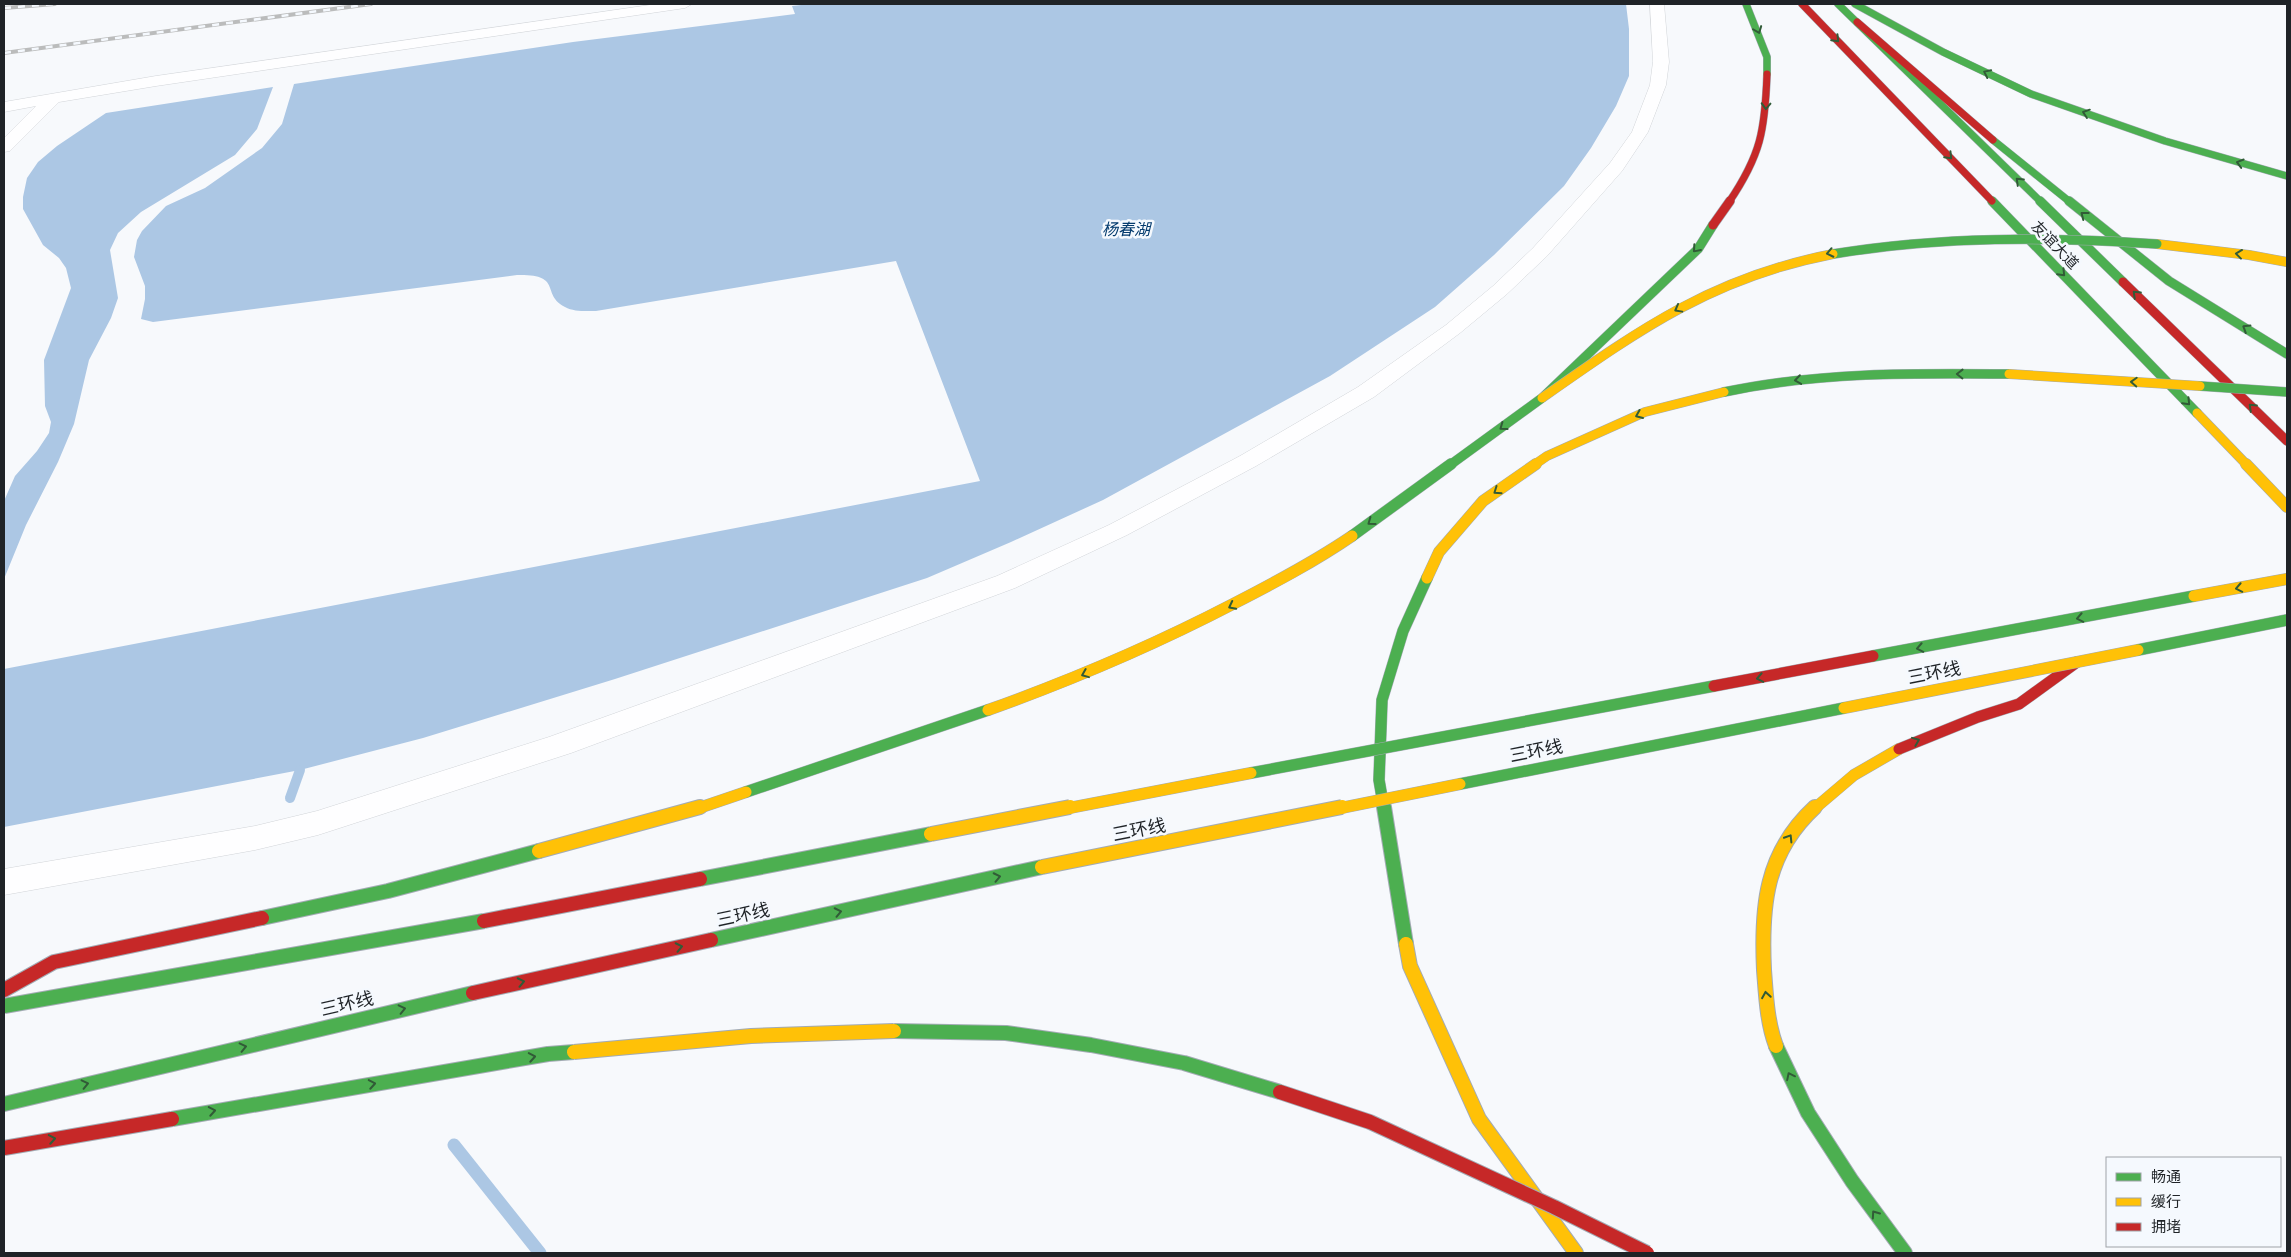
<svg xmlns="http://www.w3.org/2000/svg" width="2291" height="1257" font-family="'Source Sans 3','Noto Sans SC',sans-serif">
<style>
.water{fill:#acc7e4}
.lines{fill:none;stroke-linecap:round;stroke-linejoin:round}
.stream-far1{stroke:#acc7e4;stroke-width:10}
.stream{stroke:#acc7e4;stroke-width:13}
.street-casing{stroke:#d2d5d9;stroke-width:1}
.fast-far3-casing{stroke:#a3abb4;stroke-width:8}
.fast-far2-casing{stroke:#a3abb4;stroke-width:10}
.fast-far1-casing{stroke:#a3abb4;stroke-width:12}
.fast-casing{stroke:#a3abb4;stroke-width:16}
.slow-far2-casing{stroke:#a3abb4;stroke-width:10}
.slow-far1-casing{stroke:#a3abb4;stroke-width:12}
.slow-casing{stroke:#a3abb4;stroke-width:16}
.jam-far3-casing{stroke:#a3abb4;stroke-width:8}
.jam-far2-casing{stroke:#a3abb4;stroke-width:10}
.jam-far1-casing{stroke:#a3abb4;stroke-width:12}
.jam-casing{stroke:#a3abb4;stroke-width:16}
.street{fill:#fefeff;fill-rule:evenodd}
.fast-far3{stroke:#4caf50;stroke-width:7}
.fast-far2{stroke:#4caf50;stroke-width:9}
.fast-far1{stroke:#4caf50;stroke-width:11}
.fast{stroke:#4caf50;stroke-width:14}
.slow-far2{stroke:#ffc107;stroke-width:9}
.slow-far1{stroke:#ffc107;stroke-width:11}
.slow{stroke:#ffc107;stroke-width:14}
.jam-far3{stroke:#c62828;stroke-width:7}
.jam-far2{stroke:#c62828;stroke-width:9}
.jam-far1{stroke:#c62828;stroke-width:11}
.jam{stroke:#c62828;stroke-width:14}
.rail-casing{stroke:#bbbcbc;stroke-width:4}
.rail{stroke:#f5f9fe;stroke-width:2.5;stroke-dasharray:7;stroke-linecap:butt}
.fast-bridge-far2-casing{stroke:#a3abb4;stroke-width:10;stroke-linecap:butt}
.fast-bridge-far1-casing{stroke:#a3abb4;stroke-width:12;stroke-linecap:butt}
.fast-bridge-casing{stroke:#a3abb4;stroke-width:16;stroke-linecap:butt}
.slow-bridge-far2-casing{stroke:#a3abb4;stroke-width:10;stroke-linecap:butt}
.slow-bridge-far1-casing{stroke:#a3abb4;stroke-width:12;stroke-linecap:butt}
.slow-bridge-casing{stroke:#a3abb4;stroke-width:16;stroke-linecap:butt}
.jam-bridge-far1-casing{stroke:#a3abb4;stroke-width:12;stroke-linecap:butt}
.jam-bridge-casing{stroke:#a3abb4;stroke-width:16;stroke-linecap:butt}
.fast-bridge-far2{stroke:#4caf50;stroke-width:9}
.fast-bridge-far1{stroke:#4caf50;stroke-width:11}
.fast-bridge{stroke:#4caf50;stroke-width:14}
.slow-bridge-far2{stroke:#ffc107;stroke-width:9}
.slow-bridge-far1{stroke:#ffc107;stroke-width:11}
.slow-bridge{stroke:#ffc107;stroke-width:14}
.jam-bridge-far1{stroke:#c62828;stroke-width:11}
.jam-bridge{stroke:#c62828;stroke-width:14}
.oneway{stroke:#315b37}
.labels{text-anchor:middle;stroke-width:5;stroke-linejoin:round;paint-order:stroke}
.far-street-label{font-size:15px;fill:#1f2327;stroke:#f5f9fe}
.far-water-label{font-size:16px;font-style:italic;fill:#033a6d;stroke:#f5f9fe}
.street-label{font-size:18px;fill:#1f2327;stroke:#f5f9fe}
</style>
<rect width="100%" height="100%" fill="#f7f9fc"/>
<path class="water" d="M810,4H1626L1629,29V76L1616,106L1591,148L1564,186L1494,255L1435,307L1330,376L1103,500L1011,542L927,578L615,679L423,738L300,770L4,827V669L980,481L896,261L596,311C586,311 574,312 565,307C540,294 564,274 517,275L153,322L141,319L145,299V286L134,257L137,240L142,231L166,206L205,188L262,148L282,124L294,84L573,42L795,14L792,6Z
M273,87L257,129L235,155L141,212L118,233L110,250L118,298L111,318L89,360L74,424L58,462L26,525L4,579V501L15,476L37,451L49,433L51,422L45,406L44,360L71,288L66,268L59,258L43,245L23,209V197L27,178L38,162L57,146L106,113Z"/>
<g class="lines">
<path class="stream-far1" d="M290,798L300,770"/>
<path class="stream" d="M454,1145L540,1253"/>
<g class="street-casing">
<path id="street" d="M657,4H692L685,8L156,86L59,102L10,151L4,152V138L36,106L4,112V102L156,76Z
M1650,4H1664L1669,62L1666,85L1648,132L1622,171L1547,256L1507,294L1460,333L1374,397L1256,466L1127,535L1015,588L571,753L318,835L255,850L4,895V869L255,826L317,811L549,737L997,576L1109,525L1240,456L1358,387L1446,325L1493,286L1533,248L1610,163L1632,132L1650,85L1653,62Z"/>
</g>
<g class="fast-far3-casing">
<path id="fast-far3" d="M1746,4L1767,57V74
M1838,4L2041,202
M1855,4L1943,52L2031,94L2165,141L2287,176
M1993,140L2070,202"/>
</g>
<g class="fast-far2-casing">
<path id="fast-far2" d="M1992,201L2197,413
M2040,201L2123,282
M2069,201L2169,281L2287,354
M1724,392C1818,372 1913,373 2009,374
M1450,465L1542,398L1698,249L1713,225"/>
</g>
<g class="fast-far1-casing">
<path id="fast-far1" d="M1352,536L1451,464
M746,792L988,710
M1384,809L1379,780L1382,700L1403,631L1427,578"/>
</g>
<g class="fast-casing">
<path id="fast" d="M1384,807L1406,944
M262,918L388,891L539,851
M1776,1046L1808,1113L1852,1181L1905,1253
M4,1104L473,993"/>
</g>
<g class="slow-far2-casing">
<path id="slow-far2" d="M2157,244L2249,255L2287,262
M2197,413L2247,465
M1534,465L1547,456L1645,412L1724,392"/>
</g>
<g class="slow-far1-casing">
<path id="slow-far1" d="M2246,464L2287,507
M1427,578L1439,552L1483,501L1536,464
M988,710C1072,680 1154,645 1233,604C1274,583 1314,562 1352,536
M696,809L746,792
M1814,809L1854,775L1899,749"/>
</g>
<g class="slow-casing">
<path id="slow" d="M539,851L700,807
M1406,944L1410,966L1479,1119L1576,1253
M1776,1046C1767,1022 1766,995 1764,970C1761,907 1765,853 1815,807"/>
</g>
<g class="jam-far3-casing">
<path id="jam-far3" d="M1802,4L1992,201
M1857,22L1993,140
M1729,202C1761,155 1765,130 1767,74"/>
</g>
<g class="jam-far2-casing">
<path id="jam-far2" d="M1713,225L1730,201
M2123,282L2287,441"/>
</g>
<g class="jam-far1-casing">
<path id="jam-far1" d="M1899,749L1978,717L2019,704L2077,662"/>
</g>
<g class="jam-casing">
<path id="jam" d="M4,990L54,962L262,918"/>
</g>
<use href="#street" class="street"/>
<use href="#fast-far3" class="fast-far3"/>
<use href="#fast-far2" class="fast-far2"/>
<use href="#fast-far1" class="fast-far1"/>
<use href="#fast" class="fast"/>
<use href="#slow-far2" class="slow-far2"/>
<use href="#slow-far1" class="slow-far1"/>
<use href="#slow" class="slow"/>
<use href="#jam-far3" class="jam-far3"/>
<use href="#jam-far2" class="jam-far2"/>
<use href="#jam-far1" class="jam-far1"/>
<use href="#jam" class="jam"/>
<g class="rail-casing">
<path id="rail" d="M4,8L55,4
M4,53L371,4"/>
</g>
<use href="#rail" class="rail"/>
<g class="fast-bridge-far2-casing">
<path id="fast-bridge-far2" d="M1833,254C1941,236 2048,237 2157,244
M2200,386L2287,392"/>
</g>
<g class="fast-bridge-far1-casing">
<path id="fast-bridge-far1" d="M2138,650L2287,620
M1873,656L2194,596
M1251,773L1714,686
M1460,784L1844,708"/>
</g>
<g class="fast-bridge-casing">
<path id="fast-bridge" d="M700,879L931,834
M711,940L1042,867
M4,1006L484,921
M894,1031L1006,1033L1091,1045L1184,1063L1280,1092
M172,1119L548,1054L574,1052"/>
</g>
<g class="slow-bridge-far2-casing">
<path id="slow-bridge-far2" d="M2009,374L2200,386
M1542,398C1639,330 1713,277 1833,254"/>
</g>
<g class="slow-bridge-far1-casing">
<path id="slow-bridge-far1" d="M2194,596L2287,579
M1844,708L2138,650
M1064,809L1251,773
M1336,809L1460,784"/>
</g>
<g class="slow-bridge-casing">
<path id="slow-bridge" d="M931,834L1070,807
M1042,867L1342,807
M574,1052L751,1036L894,1031"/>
</g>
<g class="jam-bridge-far1-casing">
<path id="jam-bridge-far1" d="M1714,686L1873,656"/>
</g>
<g class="jam-bridge-casing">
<path id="jam-bridge" d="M484,921L700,879
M473,993L711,940
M1280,1092L1370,1122L1554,1207L1647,1253
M4,1148L172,1119"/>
</g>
<use href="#fast-bridge-far2" class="fast-bridge-far2"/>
<use href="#fast-bridge-far1" class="fast-bridge-far1"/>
<use href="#fast-bridge" class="fast-bridge"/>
<use href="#slow-bridge-far2" class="slow-bridge-far2"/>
<use href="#slow-bridge-far1" class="slow-bridge-far1"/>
<use href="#slow-bridge" class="slow-bridge"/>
<use href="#jam-bridge-far1" class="jam-bridge-far1"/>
<use href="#jam-bridge" class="jam-bridge"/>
</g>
<defs><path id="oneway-chevron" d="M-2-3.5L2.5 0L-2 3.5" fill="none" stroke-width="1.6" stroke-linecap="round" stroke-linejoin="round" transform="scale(1.25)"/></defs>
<g class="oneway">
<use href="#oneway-chevron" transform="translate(1758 30) rotate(69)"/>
<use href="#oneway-chevron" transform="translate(1836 39) rotate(46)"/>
<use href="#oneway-chevron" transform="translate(1987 73) rotate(-154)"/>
<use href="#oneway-chevron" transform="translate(1766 106) rotate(92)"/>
<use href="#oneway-chevron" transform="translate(2086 113) rotate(-161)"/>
<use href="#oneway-chevron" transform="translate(1949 156) rotate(46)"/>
<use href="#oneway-chevron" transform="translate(2240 163) rotate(-164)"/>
<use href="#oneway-chevron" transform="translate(2019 181) rotate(-136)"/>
<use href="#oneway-chevron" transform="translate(2084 215) rotate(-142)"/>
<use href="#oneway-chevron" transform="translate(1696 249) rotate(131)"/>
<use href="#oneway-chevron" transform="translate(1830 253) rotate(168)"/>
<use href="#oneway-chevron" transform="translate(2239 254) rotate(-173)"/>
<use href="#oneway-chevron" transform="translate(2062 273) rotate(46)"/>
<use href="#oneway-chevron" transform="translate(2136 294) rotate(-136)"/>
<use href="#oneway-chevron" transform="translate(1678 309) rotate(151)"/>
<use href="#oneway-chevron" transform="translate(2246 328) rotate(-148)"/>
<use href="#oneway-chevron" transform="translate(1960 374) rotate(-179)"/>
<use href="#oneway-chevron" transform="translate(1798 380) rotate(172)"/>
<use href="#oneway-chevron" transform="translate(2134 382) rotate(-177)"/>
<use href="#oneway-chevron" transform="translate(2187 402) rotate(46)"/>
<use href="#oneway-chevron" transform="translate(2252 407) rotate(-136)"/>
<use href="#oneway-chevron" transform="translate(1639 415) rotate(157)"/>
<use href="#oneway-chevron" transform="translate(1503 427) rotate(144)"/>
<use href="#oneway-chevron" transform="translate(1497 491) rotate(145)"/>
<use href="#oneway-chevron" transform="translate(1371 522) rotate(144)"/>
<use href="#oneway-chevron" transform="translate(2239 588) rotate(169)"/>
<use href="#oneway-chevron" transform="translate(1232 606) rotate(153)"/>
<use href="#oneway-chevron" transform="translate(2080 618) rotate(169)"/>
<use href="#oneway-chevron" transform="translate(1920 648) rotate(169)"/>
<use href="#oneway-chevron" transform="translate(1085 674) rotate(158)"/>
<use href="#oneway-chevron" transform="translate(1760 678) rotate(169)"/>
<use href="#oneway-chevron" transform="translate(1916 741) rotate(-22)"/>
<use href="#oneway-chevron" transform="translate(1789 838) rotate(-58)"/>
<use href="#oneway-chevron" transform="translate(997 877) rotate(-12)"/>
<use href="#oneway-chevron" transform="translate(838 912) rotate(-12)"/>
<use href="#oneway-chevron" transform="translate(679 947) rotate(-12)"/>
<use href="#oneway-chevron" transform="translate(521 982) rotate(-12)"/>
<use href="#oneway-chevron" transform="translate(1766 995) rotate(-99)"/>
<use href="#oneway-chevron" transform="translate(402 1009) rotate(-13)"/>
<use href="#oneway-chevron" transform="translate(243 1047) rotate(-13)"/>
<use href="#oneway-chevron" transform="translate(532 1057) rotate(-10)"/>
<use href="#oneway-chevron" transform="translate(1790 1076) rotate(-116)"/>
<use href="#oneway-chevron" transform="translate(85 1084) rotate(-13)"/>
<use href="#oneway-chevron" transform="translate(372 1084) rotate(-10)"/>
<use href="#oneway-chevron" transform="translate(212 1111) rotate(-10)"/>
<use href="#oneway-chevron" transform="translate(52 1139) rotate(-10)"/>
<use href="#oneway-chevron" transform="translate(1875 1214) rotate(-125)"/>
</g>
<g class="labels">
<g class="far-street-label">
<text transform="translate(2055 245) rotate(46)" y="5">友谊大道</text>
</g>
<g class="far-water-label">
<text x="1126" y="235">杨春湖</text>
</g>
<g class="street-label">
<text transform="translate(1934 673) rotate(-11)" y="6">三环线</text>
<text transform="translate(1536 751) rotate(-11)" y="6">三环线</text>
<text transform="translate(1139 830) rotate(-11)" y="6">三环线</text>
<text transform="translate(743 915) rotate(-12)" y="6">三环线</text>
<text transform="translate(347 1004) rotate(-13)" y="6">三环线</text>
</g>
</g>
<rect width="2291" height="1257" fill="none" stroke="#1f2327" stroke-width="10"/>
<rect x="2106" y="1157" width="175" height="90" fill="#f5f9fe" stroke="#9fa3a8"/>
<rect x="2116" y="1173" width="25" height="8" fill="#4caf50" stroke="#9fa3a8"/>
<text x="2151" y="1182" font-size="15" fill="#1f2327">畅通</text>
<rect x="2116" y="1198" width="25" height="8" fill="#ffc107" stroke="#9fa3a8"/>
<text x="2151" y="1207" font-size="15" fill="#1f2327">缓行</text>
<rect x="2116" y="1223" width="25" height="8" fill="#c62828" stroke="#9fa3a8"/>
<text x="2151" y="1232" font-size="15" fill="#1f2327">拥堵</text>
</svg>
